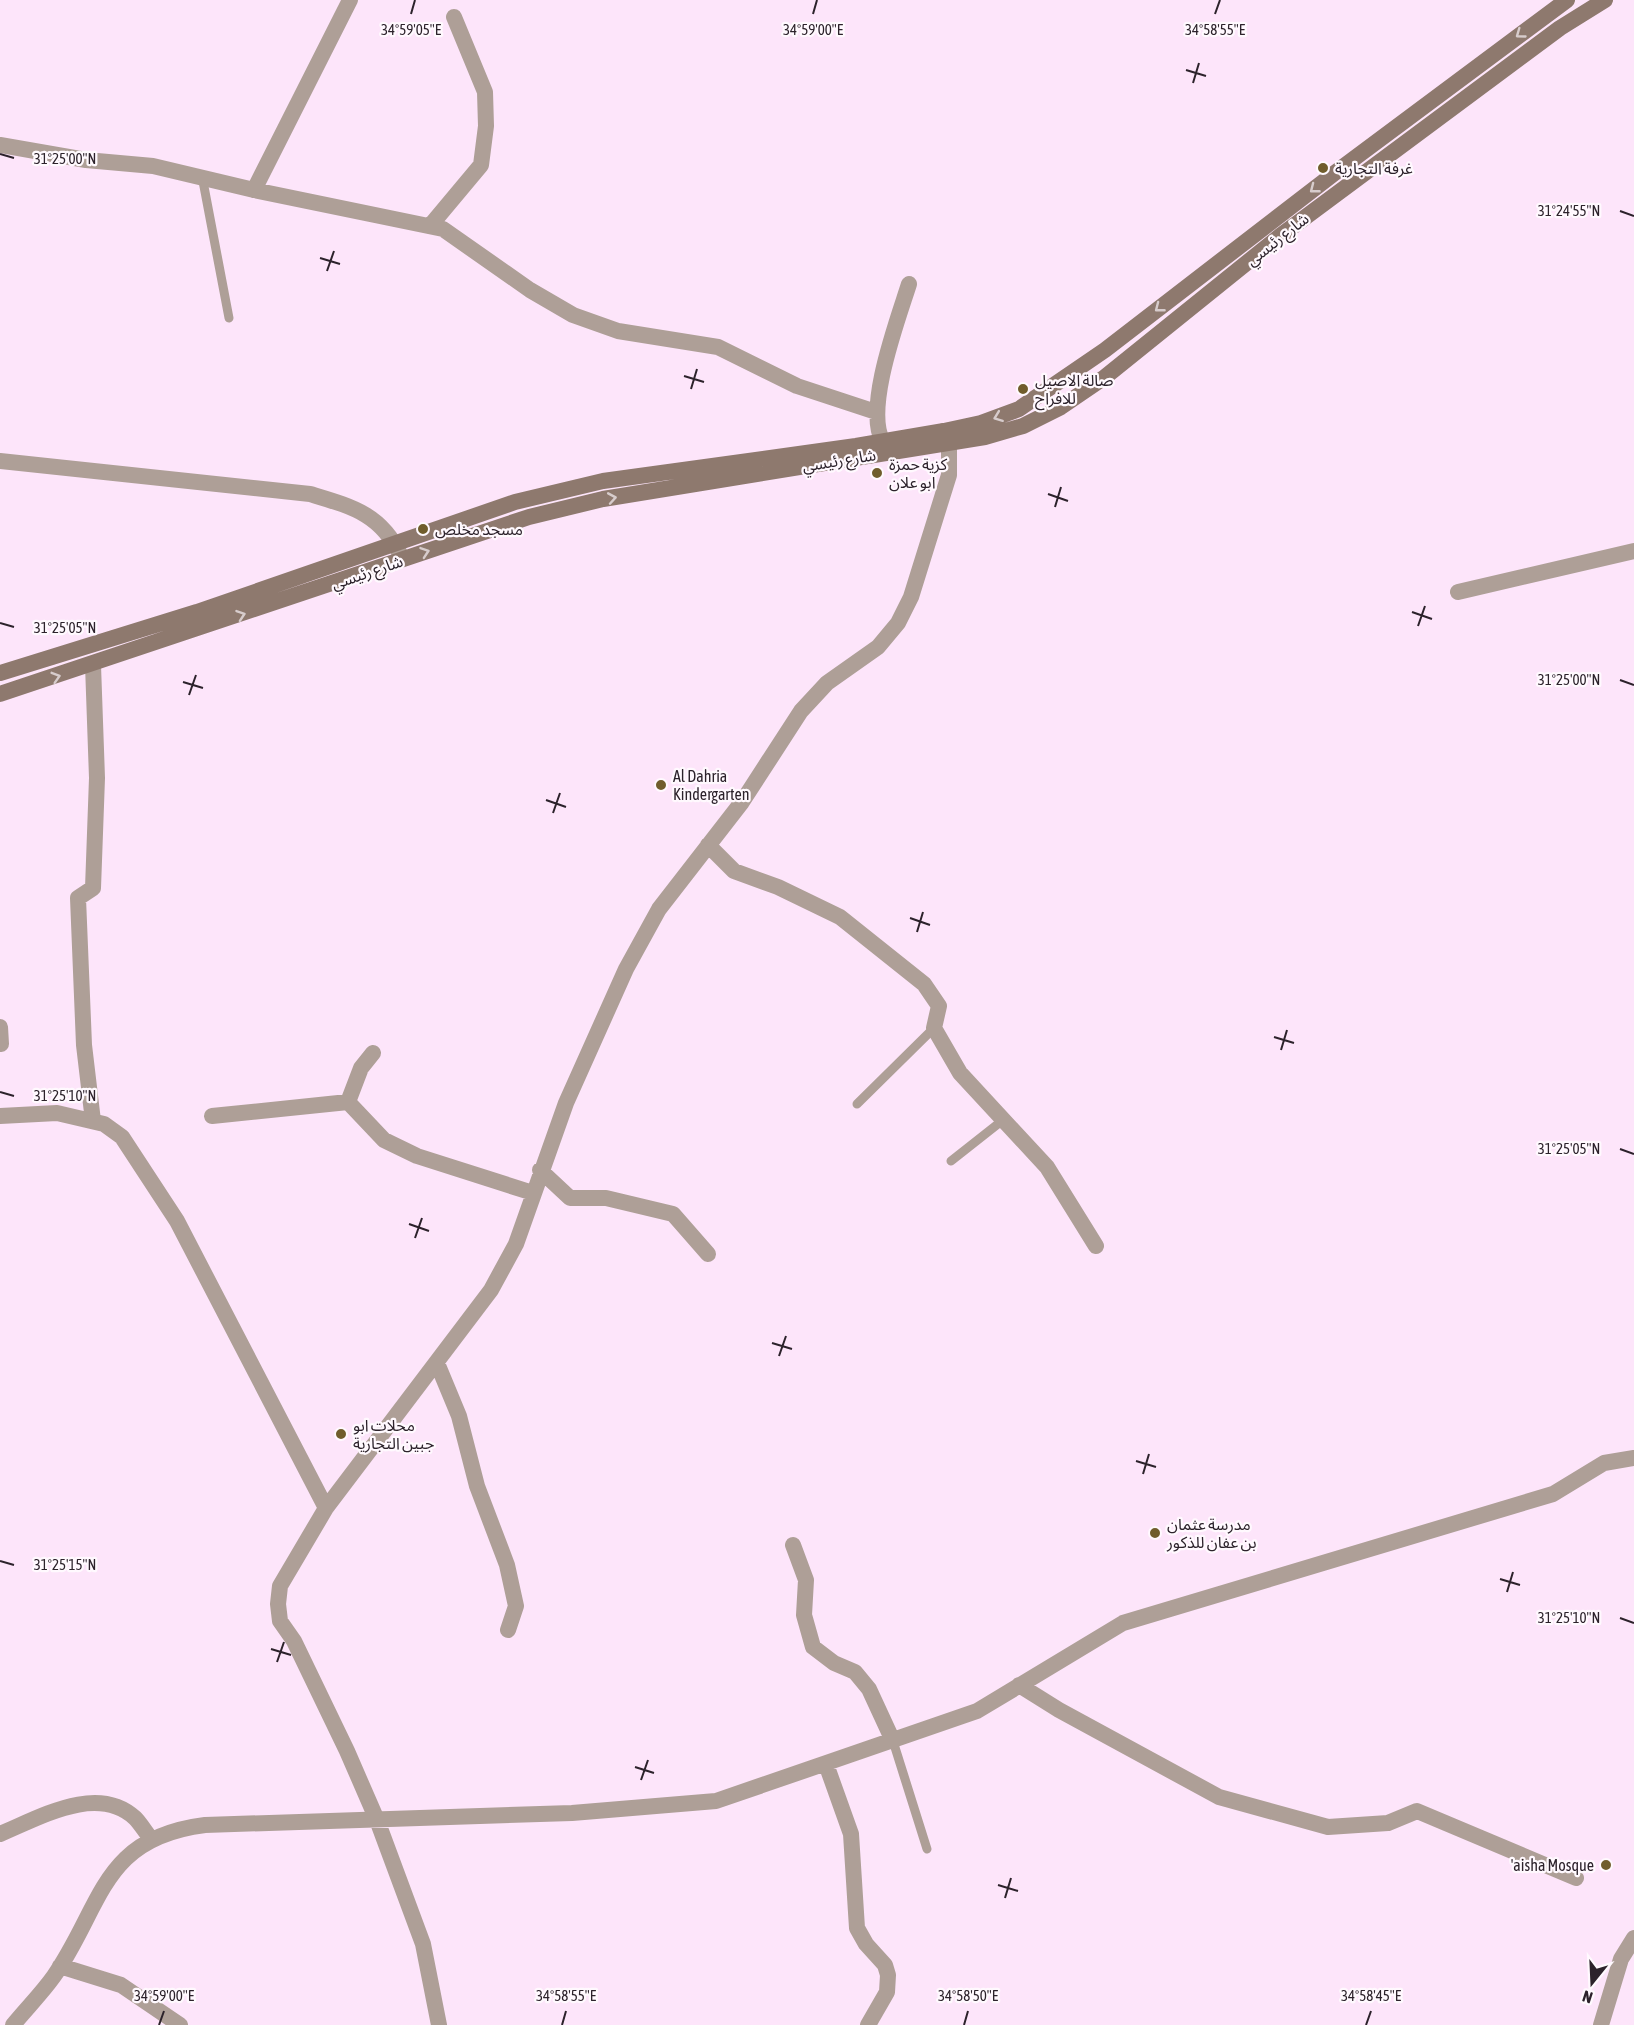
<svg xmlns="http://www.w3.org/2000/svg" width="1634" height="2025" font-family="'Asap Condensed','Noto Sans Arabic',sans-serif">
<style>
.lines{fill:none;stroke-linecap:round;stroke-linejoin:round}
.service{stroke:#ae9f97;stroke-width:9}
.minor{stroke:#ae9f97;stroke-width:16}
.secondary{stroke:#8e796e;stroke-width:16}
.oneway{stroke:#d7cccc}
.ticks{fill:none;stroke:#2c222b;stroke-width:2}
.poi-dot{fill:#705d2c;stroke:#fff9fe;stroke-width:2}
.labels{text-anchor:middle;stroke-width:4.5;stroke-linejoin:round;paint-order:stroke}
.poi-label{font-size:16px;fill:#2c222b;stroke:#fff9fe;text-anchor:start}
.street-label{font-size:16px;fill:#2c222b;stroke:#fff9fe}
.ticks-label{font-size:15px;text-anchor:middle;fill:#2c222b;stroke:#fff9fe;stroke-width:4.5;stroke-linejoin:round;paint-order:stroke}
</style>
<rect width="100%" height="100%" fill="#fde5fa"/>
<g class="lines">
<path class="service" d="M202,176L229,318
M857,1104L934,1028
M951,1161L1003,1120
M893,1741L927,1849"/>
<path class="minor" d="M0,145L86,160L153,166L254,190L443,229L530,290L573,315L618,331L718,347L797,386L876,412
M254,190L350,0
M430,226L481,165L486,126L485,92L454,17
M894,451C891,448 885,445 883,442C864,409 898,319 909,284
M0,461L310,494C353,507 381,514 401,556
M1458,592L1634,551
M93,665L97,778L93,888L78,898L84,1045L93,1121
M708,845L734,871L778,887L840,917L924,984L939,1006L934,1028L960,1073L1047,1167L1096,1246
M0,1027L1,1044
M373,1053L361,1068L348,1102L384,1140L417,1156L533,1193
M0,1116L57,1113L104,1124L122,1137L177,1221L326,1508
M212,1116L348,1102
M540,1170L570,1198H606L673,1214L708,1254
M437,1363L459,1416L477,1486L507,1565L516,1606L508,1630
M793,1545L806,1580L804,1615L813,1647L834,1663L855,1672L869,1689L893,1741
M1019,1685L1059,1710L1219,1797L1328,1827L1388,1823L1417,1811L1576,1878
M826,1764L851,1834L857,1928L866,1944L885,1965L888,1975L887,1992L868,2025
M0,1834C39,1818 97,1783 135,1818C141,1824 146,1833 152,1840
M60,1966L121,1985L180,2025
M13,2025C26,2009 42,1993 54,1976C103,1905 101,1838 205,1825L572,1813L716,1801L977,1711L1123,1623L1553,1494L1604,1463L1634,1458
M439,2025L423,1944L377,1820L347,1751L294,1641L280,1621L278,1604L280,1586L326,1508L491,1290L516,1244L566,1103L626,969L659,909L742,802L801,711L827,683L878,647L898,623L911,597L949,475V443L944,431
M1601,2025L1621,1959L1634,1938"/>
<path class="secondary" d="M0,673L197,612L515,502L603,481L856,446L944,431L981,423L1019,409L1105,350L1336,172L1567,0
M0,694L529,517L603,499L985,437L1023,426L1061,407L1105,377L1280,236L1560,28L1605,0"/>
</g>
<defs><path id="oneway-chevron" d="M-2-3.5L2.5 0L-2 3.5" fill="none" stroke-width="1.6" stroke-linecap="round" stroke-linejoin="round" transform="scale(1.5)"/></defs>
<g class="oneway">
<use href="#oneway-chevron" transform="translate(1520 34) rotate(144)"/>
<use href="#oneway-chevron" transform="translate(1314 189) rotate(142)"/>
<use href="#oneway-chevron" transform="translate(1159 308) rotate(142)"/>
<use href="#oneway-chevron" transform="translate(998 417) rotate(159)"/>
<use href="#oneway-chevron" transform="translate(612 498) rotate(-10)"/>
<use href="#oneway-chevron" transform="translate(425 552) rotate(-19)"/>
<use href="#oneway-chevron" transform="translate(241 615) rotate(-19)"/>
<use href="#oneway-chevron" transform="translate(56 677) rotate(-17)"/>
</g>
<path class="ticks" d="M411,14L415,0M813,14L817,0M1215,14L1220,0M1186,70L1206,76M1193,83L1199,63M0,154L14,158M1620,211L1634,216M320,258L340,264M327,271L334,251M684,376L704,382M691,389L697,369M1048,494L1068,501M1055,507L1061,487M1412,612L1432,619M0,623L14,627M1418,626L1425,606M1620,680L1634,685M183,682L203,688M189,695L196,675M546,800L566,807M553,813L560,793M910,918L930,925M917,932L923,912M1274,1037L1294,1043M1281,1050L1287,1030M0,1092L14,1096M1620,1149L1634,1154M409,1224L429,1231M415,1238L422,1218M772,1343L792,1349M779,1356L786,1336M1136,1461L1156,1467M1143,1474L1149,1454M0,1561L14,1565M1500,1579L1520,1585M1507,1592L1513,1572M1620,1618L1634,1623M271,1649L291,1655M277,1662L284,1642M635,1767L654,1773M641,1780L648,1760M998,1885L1018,1891M1005,1898L1011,1878M159,2025L164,2011M562,2025L566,2011M964,2025L968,2011M1366,2025L1371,2011"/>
<g class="poi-dot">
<circle cx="1323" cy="168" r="6"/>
<circle cx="1023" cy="389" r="6"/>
<circle cx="877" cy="473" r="6"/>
<circle cx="423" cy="529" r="6"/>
<circle cx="661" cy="785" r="6"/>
<circle cx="341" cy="1434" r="6"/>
<circle cx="1155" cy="1533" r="6"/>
<circle cx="1606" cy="1865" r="6"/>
</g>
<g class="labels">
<g class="poi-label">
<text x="1335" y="174">غرفة التجارية</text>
<text x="1035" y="386">صالة الاصيل<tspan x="1035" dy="18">للافراح</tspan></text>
<text x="889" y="470">كزية حمزة<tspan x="889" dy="18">ابو علان</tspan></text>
<text x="435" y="535">مسجد مخلص</text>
<text x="673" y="782">Al Dahria<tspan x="673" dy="18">Kindergarten</tspan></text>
<text x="353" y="1431">محلات ابو<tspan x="353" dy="18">جبين التجارية</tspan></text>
<text x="1167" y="1530">مدرسة عثمان<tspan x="1167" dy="18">بن عفان للذكور</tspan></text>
<text x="1594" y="1871" text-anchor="end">'aisha Mosque</text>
</g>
<g class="street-label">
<text transform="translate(1277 239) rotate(-38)" y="6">شارع رئيسي</text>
<text transform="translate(839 460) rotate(-9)" y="6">شارع رئيسي</text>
<text transform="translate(367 572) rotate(-19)" y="6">شارع رئيسي</text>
</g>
</g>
<g class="ticks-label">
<text x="411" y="35">34°59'05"E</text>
<text x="813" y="35">34°59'00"E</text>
<text x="1215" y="35">34°58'55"E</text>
<text x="65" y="164">31°25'00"N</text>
<text x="1569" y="216">31°24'55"N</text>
<text x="65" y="633">31°25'05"N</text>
<text x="1569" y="685">31°25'00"N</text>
<text x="65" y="1101">31°25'10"N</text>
<text x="1569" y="1154">31°25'05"N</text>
<text x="65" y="1570">31°25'15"N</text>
<text x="1569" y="1623">31°25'10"N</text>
<text x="164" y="2001">34°59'00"E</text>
<text x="566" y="2001">34°58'55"E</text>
<text x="968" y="2001">34°58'50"E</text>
<text x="1371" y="2001">34°58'45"E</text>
</g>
<g transform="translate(1592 1983) rotate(198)" stroke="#fff9fe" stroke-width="4.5" paint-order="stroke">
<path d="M0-4.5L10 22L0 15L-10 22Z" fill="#2c222b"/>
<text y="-9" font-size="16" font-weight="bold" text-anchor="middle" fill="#2c222b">N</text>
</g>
</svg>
